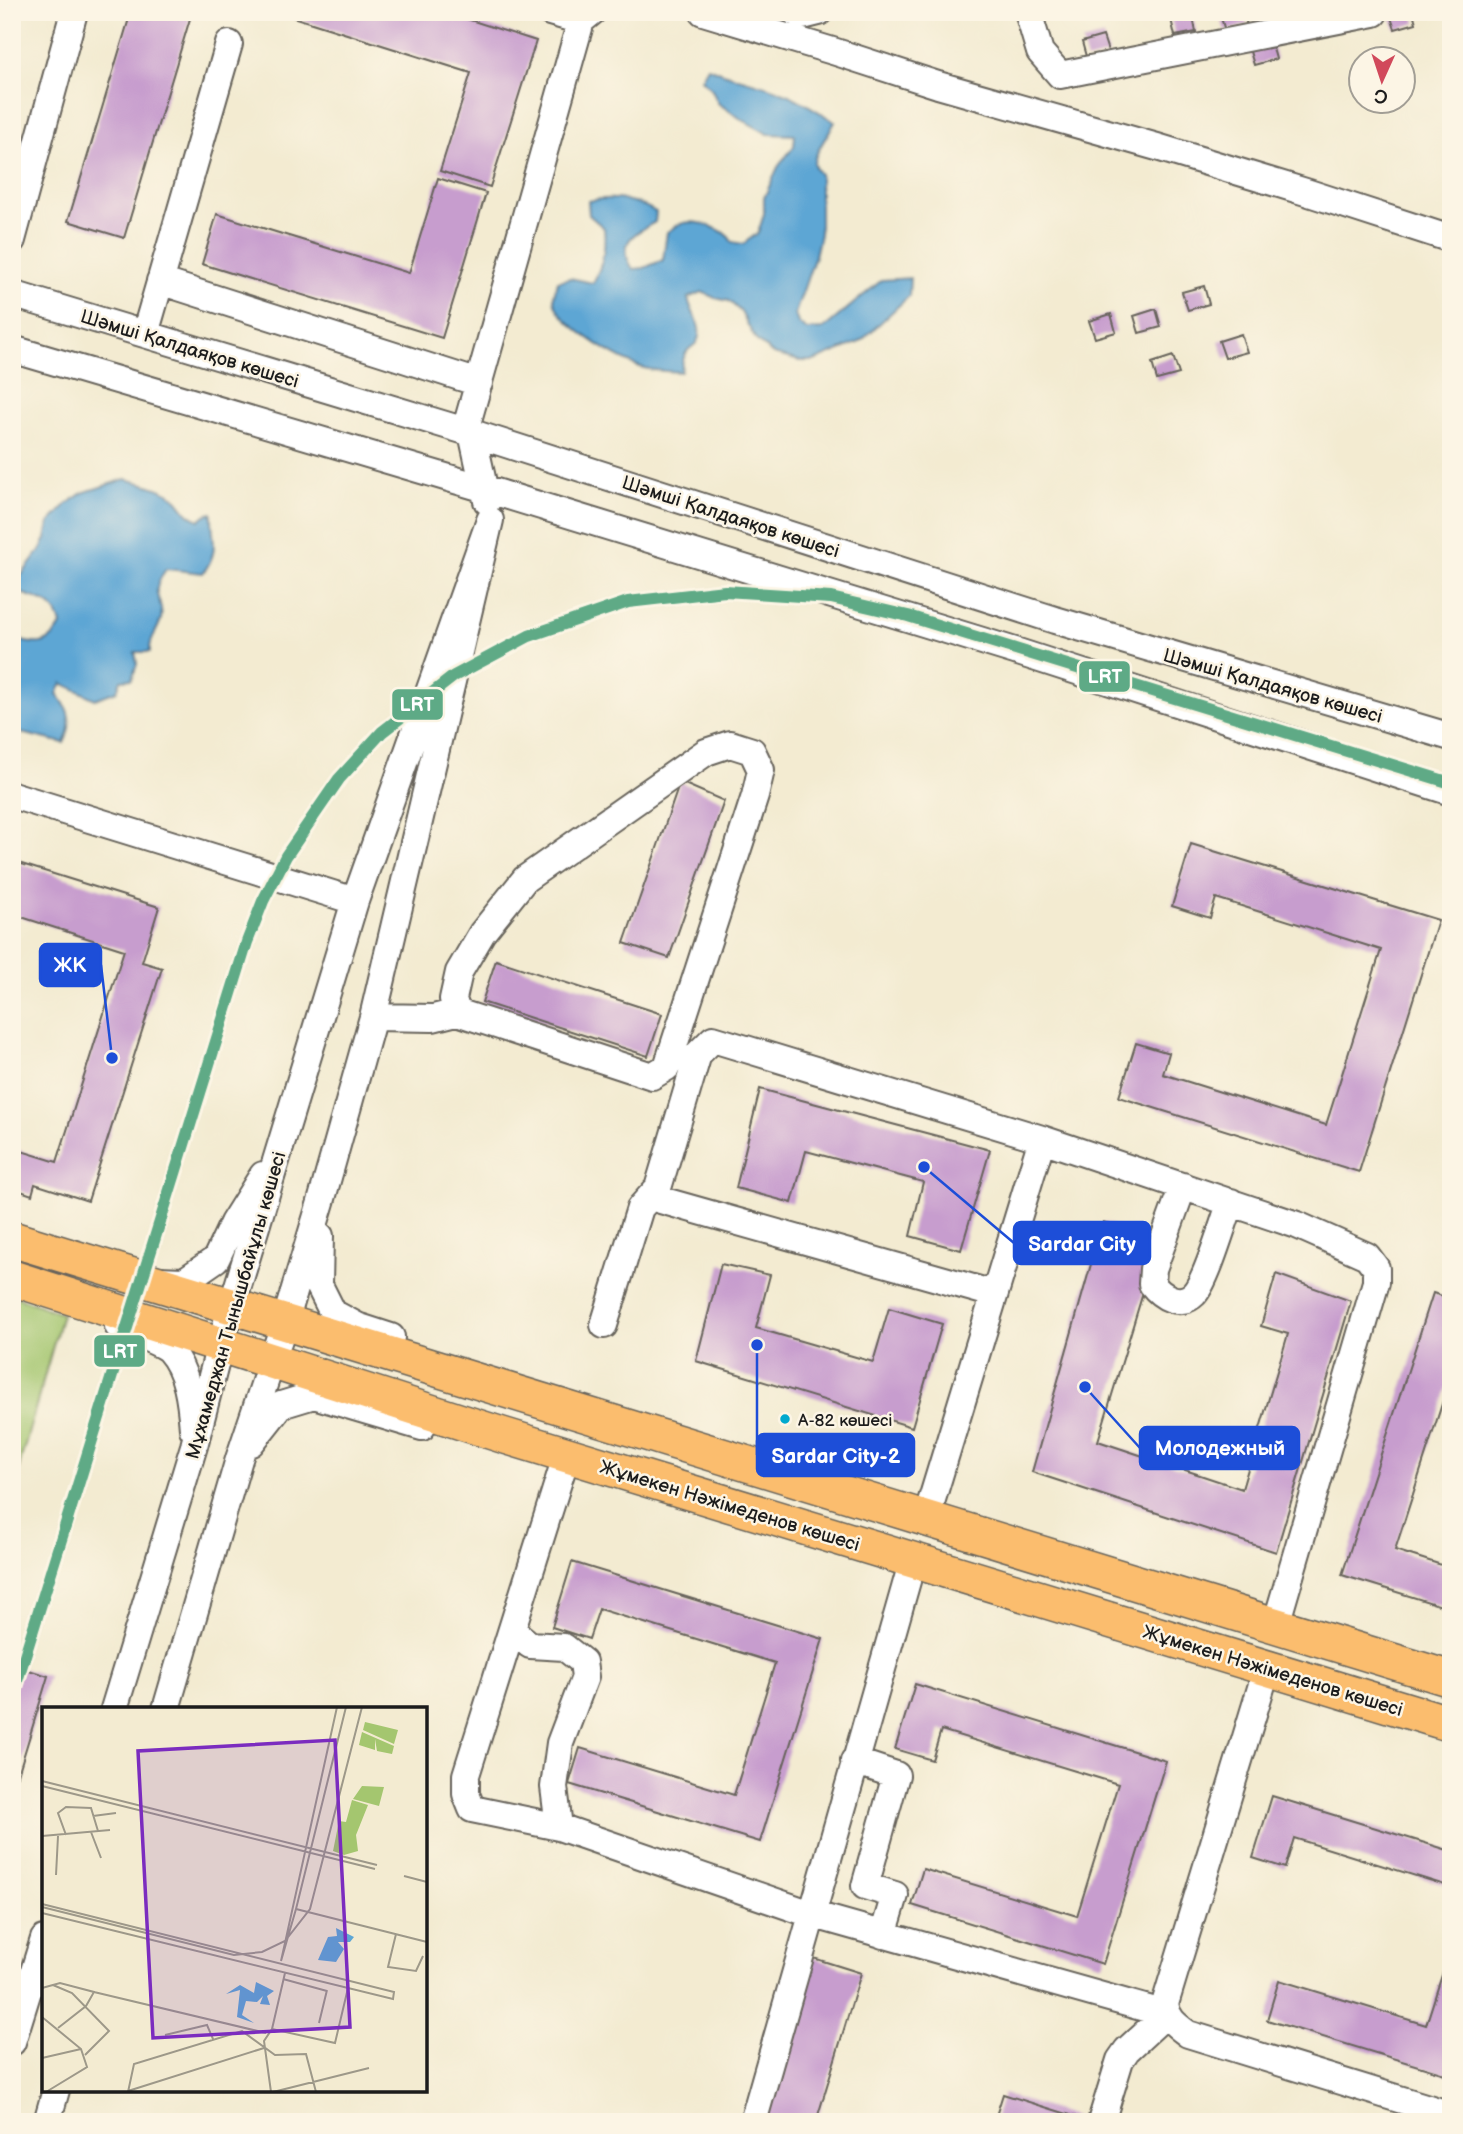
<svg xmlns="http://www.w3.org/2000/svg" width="1463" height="2134" font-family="'Balsamiq Sans',sans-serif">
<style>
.green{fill:#a4c66f;stroke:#607146;stroke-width:2}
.water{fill:#5da6d4;stroke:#3c6178;stroke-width:2}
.building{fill:#c79dce}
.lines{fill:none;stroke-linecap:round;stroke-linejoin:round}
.minor-casing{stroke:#67645b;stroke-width:30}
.major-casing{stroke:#67645b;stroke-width:38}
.minor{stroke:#fff;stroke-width:26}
.major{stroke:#fbbd6e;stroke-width:35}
.rail-1-casing{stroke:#fcf5e5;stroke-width:18}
.rail-1{stroke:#5eaa86;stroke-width:12}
.bus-dot{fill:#00a9ce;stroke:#fcf5e5;stroke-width:2.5}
.labels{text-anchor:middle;stroke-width:5;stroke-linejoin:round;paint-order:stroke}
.bus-label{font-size:17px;fill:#1c1c1c;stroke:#fcf5e5;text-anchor:start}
.street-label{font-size:19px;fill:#1c1c1c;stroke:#fcf5e5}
.inset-road{fill:none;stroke:#9d9889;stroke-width:2}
.view{fill:#7b2cbf;fill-opacity:0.15;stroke:#7b2cbf;stroke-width:3.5}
.inset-edge{fill:none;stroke:#1c1c1c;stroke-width:3.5}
.leader{fill:none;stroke:#1d4ed8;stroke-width:2.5}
.callout-dot{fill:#1d4ed8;stroke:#fcf5e5;stroke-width:2.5}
.callout{fill:#1d4ed8;stroke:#1d4ed8;stroke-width:2.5}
.callout-label{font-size:21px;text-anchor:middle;font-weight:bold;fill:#fff}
.line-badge{stroke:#fcf5e5;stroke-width:2.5}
.badge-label{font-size:19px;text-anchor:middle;font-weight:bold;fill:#fff}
</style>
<rect width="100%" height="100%" fill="#fcf5e5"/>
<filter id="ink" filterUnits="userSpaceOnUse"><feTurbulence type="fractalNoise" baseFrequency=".0143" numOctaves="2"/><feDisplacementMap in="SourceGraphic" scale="14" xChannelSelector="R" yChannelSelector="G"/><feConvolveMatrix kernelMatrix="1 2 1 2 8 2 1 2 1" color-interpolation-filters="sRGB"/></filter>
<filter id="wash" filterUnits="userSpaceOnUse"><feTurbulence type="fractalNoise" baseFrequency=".00686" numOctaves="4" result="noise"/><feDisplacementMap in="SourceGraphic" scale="28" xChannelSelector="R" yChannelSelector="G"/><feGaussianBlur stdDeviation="1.57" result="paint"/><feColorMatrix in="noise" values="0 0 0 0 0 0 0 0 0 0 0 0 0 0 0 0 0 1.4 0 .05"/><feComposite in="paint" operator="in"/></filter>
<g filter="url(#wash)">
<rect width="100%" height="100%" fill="#f3ebd1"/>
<path class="green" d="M12,1295L62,1314L12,1491Z"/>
<path class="water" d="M708,67C732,78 758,82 782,92C798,98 821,113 835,122C830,131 813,155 814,164C815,169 817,171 820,174V234L815,256L795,314L798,323L807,330L823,329L882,280L910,278L909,296L860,342L814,361H800L773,354L756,340L741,312L729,301L715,298L702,292L688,298C690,312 705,327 697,342C695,345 690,348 688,350C683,356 682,364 681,372C666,371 647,371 633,364C613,355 553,321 554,297C554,292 557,286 558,281L570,278L593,283C603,264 606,249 604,228L589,215L588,201C613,196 634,199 656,212L655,222C633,234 616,243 633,269L644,268L663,260L667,232C672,229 678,224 684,223C698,220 726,229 732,242L743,244L758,233L764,214V198L778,167L794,146L795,135L768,134L741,119L718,103L712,90L701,79Z
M125,479C138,482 164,488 174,497C185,507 183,513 199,520L205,515L212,513C211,539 221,549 203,573L166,569C146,599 165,596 161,619C158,631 149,639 150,652H135L137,664L132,679L121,680L117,691L95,699L62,683L57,694C71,710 73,725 64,743L12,731V638C35,645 48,649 61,625C55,599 38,600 15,591L14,585L39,552L46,539L49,523L67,504L82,493Z"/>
<g id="blocks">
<path class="building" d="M131,12H192L124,238L68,221Z
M445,12L536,41L490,187L440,171L471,73L280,13Z
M1177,12H1192L1196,32L1175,36L1171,19L1179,18Z
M1225,12H1243L1247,25L1225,31L1220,14Z
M1389,12H1413L1416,23L1395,29Z
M1103,36L1109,54L1087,60L1082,42Z
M1271,41L1276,59L1254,65L1249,48Z
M438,178L486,193L442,338L202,264L217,214L409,273Z
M1204,286L1209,304L1188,310L1182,292Z
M1156,309L1161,327L1139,333L1134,316Z
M1111,314L1116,332L1095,338L1089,321Z
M1241,334L1247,352L1225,358L1219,341Z
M1173,356L1179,374L1157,380L1152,363Z
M680,782L724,801L669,958L624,943Z
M1191,844L1438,920L1359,1172L1119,1097L1136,1043L1169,1053L1163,1074L1326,1125L1381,950L1216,898L1210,918L1172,906Z
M12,861L159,907L142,962L162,968L88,1201L35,1184L32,1195L12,1188V1148L57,1162L124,950L12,914Z
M496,960L662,1014L648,1056L482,1002Z
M760,1089L990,1150L961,1250L910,1236L923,1182L806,1151L792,1203L736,1188Z
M1103,1222L1159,1240L1098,1441L1242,1489L1288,1334L1261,1326L1276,1274L1351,1301L1276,1552L1032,1472Z
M721,1264L770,1275L756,1328L873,1362L889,1308L942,1324L912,1427L696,1361Z
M1433,1293L1451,1299V1376L1395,1550L1451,1568V1609L1342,1575Z
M572,1562L823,1639L760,1842L569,1784L580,1748L734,1795L775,1663L599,1609L589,1639L552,1627Z
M12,1665L48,1676L13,1791H12Z
M915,1684L1166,1761L1103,1964L912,1905L923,1869L1077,1916L1118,1784L941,1730L932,1760L895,1749Z
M1272,1796L1451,1851V1887L1294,1838L1285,1868L1253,1858Z
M1451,1947V2076L1267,2020L1279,1980L1426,2025Z
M807,1956L861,1973L816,2122H756Z
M1003,2094L1083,2119L1082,2122H994Z"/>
</g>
</g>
<g filter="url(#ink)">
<use href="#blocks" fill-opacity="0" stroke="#67645b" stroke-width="2"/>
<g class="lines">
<g class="minor-casing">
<path id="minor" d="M550,12L581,21
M703,12L836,52L938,85L1157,147L1309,193L1451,239
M795,12L803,16L819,12
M1028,12L1040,52L1060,75L1374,13
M12,240L74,12
M160,281L479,383
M12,294L472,433L1055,620L1451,737
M145,334L229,44
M12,349L486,489L1015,651L1451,792
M465,431L581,21L592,12
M472,433L487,501
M730,744L752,751L761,770L755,796L667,1067L652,1076L457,1012L453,999L459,972L482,933L525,879L706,752Z
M12,795L355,901L490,520L373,1017L321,1202L285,1322L239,1459L166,1709
M373,1017L433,1018L457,1012
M1183,1186L1153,1269L1152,1284C1161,1296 1180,1308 1194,1294C1207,1280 1223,1223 1231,1202
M650,1197L994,1294
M320,1236L319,1285L333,1313L357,1326L391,1337
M158,1280L184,1281L216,1259L233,1223L263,1175
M604,1325L640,1208L658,1188L698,1054L713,1039L1042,1139L1297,1225L1367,1256L1376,1268V1282L1276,1624
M118,1326C129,1331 162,1343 169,1350C188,1371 191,1403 193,1429
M251,1443L281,1405L314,1395L422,1427
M567,1454L466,1775V1794L472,1809L559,1827L811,1914L1166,2014L1127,2050L1120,2060L1101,2122
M926,1519L1042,1139
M512,1630L530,1645L564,1647L583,1662L585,1677L560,1743L554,1787L559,1827
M1267,1668L1165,2004C1167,2019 1176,2025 1188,2034L1451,2115
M114,1709L194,1446L220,1345L355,901
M854,1761L896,1775L865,1886L895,1895L883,1935
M12,2042L44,1939
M47,2122L56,2090
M753,2122L913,1560"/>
</g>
<g class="major-casing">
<path id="major" d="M12,1239L1451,1679
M12,1278L502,1435L1451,1724"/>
</g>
<use href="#minor" class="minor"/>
<use href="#major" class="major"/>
<g class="rail-1-casing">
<path id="rail-1" d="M12,1697L247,942L263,901L286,856L339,779L382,732L454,676L529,636L628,602L725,591L831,598L908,616L1451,783"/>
</g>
<use href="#rail-1" class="rail-1"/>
</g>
</g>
<circle class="bus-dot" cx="785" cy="1419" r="6"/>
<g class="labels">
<g class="bus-label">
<text x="798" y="1426">A-82 көшесі</text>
</g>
<g class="street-label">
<text transform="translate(190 348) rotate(17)" y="7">Шәмші Қалдаяқов көшесі</text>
<text transform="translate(731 516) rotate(18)" y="7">Шәмші Қалдаяқов көшесі</text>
<text transform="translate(1273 685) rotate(16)" y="7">Шәмші Қалдаяқов көшесі</text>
<text transform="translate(235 1305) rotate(-74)" y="7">Мұхамеджан Тынышбайұлы көшесі</text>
<text transform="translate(730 1505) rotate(17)" y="7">Жұмекен Нәжімеденов көшесі</text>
<text transform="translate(1273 1670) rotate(17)" y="7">Жұмекен Нәжімеденов көшесі</text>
</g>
</g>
<g transform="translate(42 1707)">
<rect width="385" height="385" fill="#f3ebd1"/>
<path d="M323,15L356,23L352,37L321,23ZM320,25L352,39L350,47L335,44L333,32V43L317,38ZM320,79L342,80L337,99L311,92ZM310,93L326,98L314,128L316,144L302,148L291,144L297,114L304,115Z" fill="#a4c66f"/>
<path d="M294,221L312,230L308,235H296L302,242L294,255L276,253L286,230L295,229ZM214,275L232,284L225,289L228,298L218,297L221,289L215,295L204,294L200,308L212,316L195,310L198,283L184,287L198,278L212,286Z" fill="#5da6d4"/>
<path class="inset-road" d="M295,0L239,254L254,202L385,235M0,74L335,158M0,79L333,162M51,109L74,106M49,125L59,151M24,128L16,106L24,100L49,101L56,124M0,129L68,123M14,168L16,129M362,169L385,175M0,197L352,285L351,292L0,206M0,200L192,248L220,245L243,234L268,202L320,0M254,202L304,0M354,227L346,260L374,264L381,249M241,272L285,284M11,278L30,286L67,324L43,348M0,281L18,276L52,285L44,299L16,321M52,285L224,326M0,310L39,342L45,360L4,385M277,316L285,283M230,322L293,336L306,281M123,328L165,318L171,332M0,351L39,342M86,384L222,341M86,385L92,357L200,324L233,348L264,347L274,385M229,385L222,334L230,322L243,266M231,385L327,361"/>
<path class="view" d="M293,33L308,320L111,331L96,44Z"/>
<rect width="385" height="385" class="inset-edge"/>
</g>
<path class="leader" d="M112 1058L101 965M924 1167L1014 1243M1085 1387L1140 1448M757 1345L757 1455"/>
<g class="callout-dot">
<circle cx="112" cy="1058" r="7"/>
<circle cx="924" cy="1167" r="7"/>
<circle cx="1085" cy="1387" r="7"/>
<circle cx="757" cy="1345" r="7"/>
</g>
<g class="callout">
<rect x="40" y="944" width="61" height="42" rx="7"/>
<rect x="1014" y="1222" width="136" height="42" rx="7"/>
<rect x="1140" y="1427" width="159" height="42" rx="7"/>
<rect x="757" y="1434" width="157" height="42" rx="7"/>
</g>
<g class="callout-label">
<text x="70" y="972">ЖК</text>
<text x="1082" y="1251">Sardar City</text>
<text x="1220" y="1455">Молодежный</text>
<text x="836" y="1463">Sardar City-2</text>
</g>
<g class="line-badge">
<rect x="1078" y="660" width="53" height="33" rx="7" fill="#5eaa86"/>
<rect x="391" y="688" width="53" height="33" rx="7" fill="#5eaa86"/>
<rect x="93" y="1334" width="53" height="34" rx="7" fill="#5eaa86"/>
</g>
<g class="badge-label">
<text x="1105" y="683">LRT</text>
<text x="417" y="711">LRT</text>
<text x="120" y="1358">LRT</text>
</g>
<rect width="1463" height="2134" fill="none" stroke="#fcf5e5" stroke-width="42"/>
<g transform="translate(1382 80) rotate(183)"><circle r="33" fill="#fcf5e5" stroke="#a29e95" stroke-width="2"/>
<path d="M0-5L12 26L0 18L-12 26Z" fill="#d1495b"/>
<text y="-10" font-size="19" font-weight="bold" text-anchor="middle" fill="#1c1c1c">С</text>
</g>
</svg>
